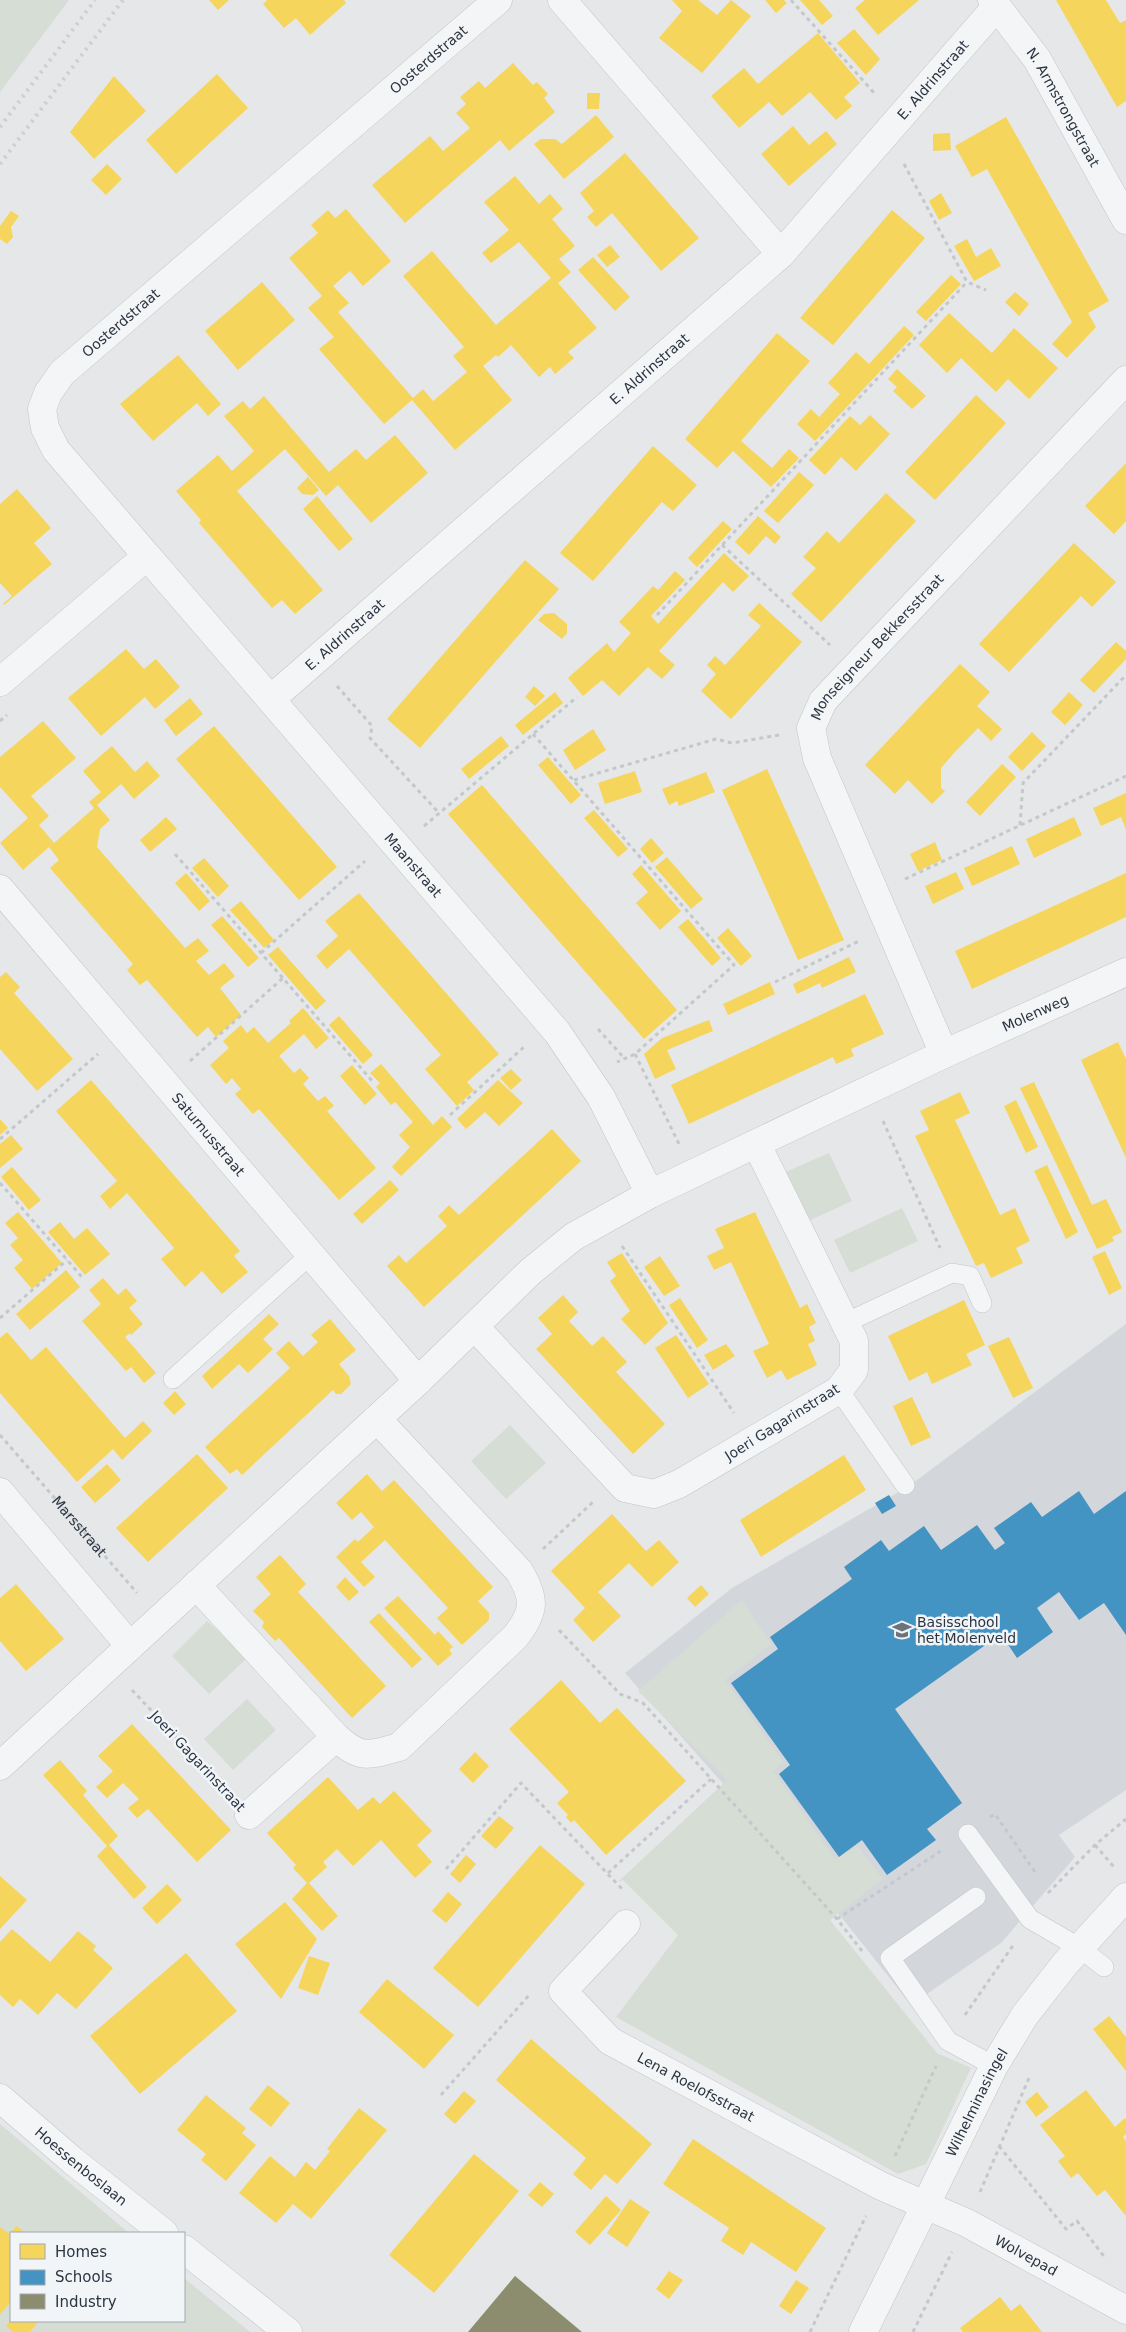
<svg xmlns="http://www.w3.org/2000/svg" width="1126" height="2332" font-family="'DejaVu Sans',sans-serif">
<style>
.built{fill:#d3d7dc}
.green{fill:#d6ddd5}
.homes{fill:#f6d55c}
.schools{fill:#4393c3}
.industry{fill:#8c8c6e}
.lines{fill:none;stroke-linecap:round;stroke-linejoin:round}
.lane-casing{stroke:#c3c5c7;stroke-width:20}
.street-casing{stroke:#c3c5c7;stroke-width:29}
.path{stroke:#c5c8cb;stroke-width:3;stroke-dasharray:4 4;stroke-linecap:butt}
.lane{stroke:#f3f5f6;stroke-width:19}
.street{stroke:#f3f5f6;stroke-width:28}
.rail{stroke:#cdcfd1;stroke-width:4;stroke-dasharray:2.5 5;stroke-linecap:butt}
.labels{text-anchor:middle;stroke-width:5;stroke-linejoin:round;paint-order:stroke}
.street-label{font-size:14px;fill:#2b3542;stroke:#f2f5f8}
.poi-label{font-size:14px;fill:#2b3542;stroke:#f2f5f8;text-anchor:start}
</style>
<rect width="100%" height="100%" fill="#e5e7e9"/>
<path class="built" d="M1126,1324V1790L1059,1835L1075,1857L1001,1943L911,2005L842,1918L625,1673L732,1588L909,1486Z"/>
<path class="green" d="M0,0H69L0,92Z
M829,1153L852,1201L804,1223L781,1174Z
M902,1208L918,1241L850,1273L834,1240Z
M510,1425L546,1463L506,1499L471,1461Z
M742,1600L771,1644L725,1680L783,1762L773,1771L835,1859L857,1846L883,1879L830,1920L937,2053L971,2068L926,2164L898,2174L616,2017L678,1935L623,1880L618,1882L727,1780L638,1691Z
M207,1621L247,1658L209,1694L172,1656Z
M247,1699L276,1730L233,1770L204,1739Z
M0,2124L129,2233H11V2321H184V2278L250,2332H0Z"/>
<path class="homes" d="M209,0H229L218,10Z
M267,0H344L346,3L310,35L296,18L284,28L263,4Z
M672,0H698L717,15L731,0L751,16L702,73L659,38L682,11Z
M765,0H784L787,3L776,13Z
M800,0H819L833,16L822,25Z
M865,0H919L878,35L855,8Z
M1056,0H1106L1120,23L1126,20V101L1117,107Z
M854,29L880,59L866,75L837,43Z
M818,33L860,83L844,97L852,106L836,120L810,92L782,116L769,102L739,128L711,96L744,68L758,84Z
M513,63L533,85L537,82L548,94L544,98L555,112L509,151L500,140L405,223L372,185L430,136L443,151L470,128L456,113L466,104L460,97L479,81L485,88Z
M217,74L248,108L176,174L146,140Z
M114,76L146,111L94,159L70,132Z
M587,93H600L599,109H587Z
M596,115L614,137L564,179L534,144L541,139H555L562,144Z
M1006,117L1109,301L1088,313L1096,327L1067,358L1052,344L1072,322L987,169L972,177L955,146Z
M793,126L809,145L826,131L837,144L789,186L761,154Z
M950,133L951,150L933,151V134Z
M625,153L699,238L661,271L612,213L596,227L587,217L594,211L580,193Z
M107,164L122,179L106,195L91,180Z
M515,176L539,204L550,194L563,209L552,219L575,246L559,259L571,272L558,283L597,328L568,352L574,358L555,374L550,367L539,377L511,345L498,357L496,355L483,366L512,400L455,450L412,400L384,424L319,349L334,337L308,308L322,296L289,258L318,233L311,225L328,210L335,218L346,209L391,261L363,286L350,271L333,286L349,303L338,312L413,398L423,389L433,401L467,372L453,356L464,347L403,276L432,251L496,325L551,278L519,242L491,263L482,253L509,230L484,202Z
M941,193L952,213L939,220L929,201Z
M892,210L925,238L833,345L800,318Z
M11,211L19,216L11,227L13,237L7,244L0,239V226Z
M967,239L976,257L991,248L1001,266L974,281L954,246Z
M610,245L620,257L607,267L597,255Z
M593,257L630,297L615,311L578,270Z
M951,275L961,284L926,321L916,312Z
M262,282L295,320L238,370L205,331Z
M1015,292L1029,304L1019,316L1005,302Z
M949,313L992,353L1014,328L1058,368L1029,399L1008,379L996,392L961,358L947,373L919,345Z
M904,326L914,335L815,441L797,424L811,409L819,417L840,394L828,383L856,352L869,364Z
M777,333L810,361L741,441L772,468L789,449L799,458L771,487L733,451L717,468L685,439Z
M178,355L221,404L208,416L197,403L153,441L120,404Z
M897,369L926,396L912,409L893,391L897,387L888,379Z
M976,395L1006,423L935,500L905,472Z
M264,396L329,472L356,449L366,460L395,435L428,473L371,523L338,485L326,496L285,449L237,491L323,590L295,614L282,600L272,608L199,523L201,520L176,491L218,455L232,471L254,451L224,416L243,401L250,409Z
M870,415L890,434L856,471L841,457L825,475L809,460L850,416L860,425Z
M653,446L697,485L673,511L662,502L593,581L560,553Z
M1126,463V521L1114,534L1085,506Z
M799,472L814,485L778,523L764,511Z
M308,477L319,490L313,495L302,494L297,488Z
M17,489L51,528L34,543L52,564L4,605L3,604L12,596L0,583V504Z
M886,493L916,521L821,622L791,594L816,568L803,557L827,531L839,543Z
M317,496L353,539L339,551L303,509Z
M758,516L781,537L775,544L766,536L749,555L735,542Z
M723,521L732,529L697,567L688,558Z
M1074,543L1116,582L1092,607L1081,596L1009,672L979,644Z
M724,553L749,576L733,592L723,582L659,651L675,665L662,679L648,667L619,696L602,680L583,696L568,678L607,643L614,652L631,633L619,622L653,586L658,590L675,571L685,580L651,616L658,624Z
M525,560L559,589L420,748L387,719Z
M759,603L802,642L731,719L701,691L716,674L707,665L715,656L725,665L761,626L748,615Z
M554,613L567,624V633L562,639L538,620L544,614Z
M1116,642L1126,651V659L1094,693L1080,680Z
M126,649L144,669L156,659L180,687L155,709L145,697L101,736L68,698Z
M960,664L990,692L977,706L1002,729L991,741L978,728L954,753L941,768V788L945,791L932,804L908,780L895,794L865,765Z
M534,686L545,696L535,706L525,697Z
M555,692L563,703L523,735L515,725Z
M1069,692L1083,705L1065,725L1051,712Z
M190,698L203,714L176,736L164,720Z
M43,721L76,758L31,796L49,816L39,825L54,843L94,808L89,802L101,792L83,771L112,746L135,772L147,761L160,776L134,799L121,784L97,805L110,820L100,829L97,847L185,948L198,938L209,951L196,961L209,975L224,963L235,976L220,988L241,1015L216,1037L208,1027L197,1037L147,980L140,985L127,970L133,964L50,868L59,860L49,847L23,870L0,843L28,818L0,787V757Z
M214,726L337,867L299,900L176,759Z
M593,729L606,750L575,770L563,750Z
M1032,732L1046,746L1022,771L1008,757Z
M501,736L509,746L469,779L461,769Z
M548,757L581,795L571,804L538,765Z
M1002,764L1016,777L980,816L966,802Z
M767,769L844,940L798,960L722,790Z
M635,771L642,792L605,804L598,783Z
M706,772L715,792L679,806L677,801L669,805L662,789Z
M482,785L677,1010L644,1039L448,814Z
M1126,793V830L1121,817L1101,826L1093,808Z
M594,810L628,849L618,857L584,818Z
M166,817L177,829L150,852L140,840Z
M1074,817L1082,835L1034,858L1026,839Z
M651,838L664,853L652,863L640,849Z
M935,842L942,860L918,871L910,854Z
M1012,846L1020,864L972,886L964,868Z
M667,857L703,899L691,909L655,867Z
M204,858L229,886L218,897L192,868Z
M641,865L681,911L660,930L636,903L648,892L632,874Z
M956,872L964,889L933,904L925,886Z
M186,873L210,901L199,911L175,883Z
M1126,873V917L972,989L955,951Z
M359,893L499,1054L467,1082L474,1090L457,1106L425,1069L441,1055L349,949L327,969L316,956L338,936L325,921Z
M241,901L274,940L264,948L230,910Z
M222,916L259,958L248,967L211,925Z
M688,919L721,958L712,966L678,927Z
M728,928L752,956L741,966L717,938Z
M278,947L326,1001L316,1010L268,955Z
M849,957L856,972L822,988L820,983L797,994L793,984Z
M6,972L20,987L14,993L73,1059L37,1091L0,1049V977Z
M770,982L775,994L728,1015L723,1004Z
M865,994L884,1034L851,1049L854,1056L836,1064L833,1057L689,1124L671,1085Z
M303,1008L329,1038L316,1049L304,1034L279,1056L294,1073L300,1068L309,1078L303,1084L318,1101L325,1096L334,1106L327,1111L376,1168L339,1200L259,1109L253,1114L235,1094L241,1089L232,1078L226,1084L210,1065L229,1048L223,1041L241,1025L247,1033L254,1027L268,1043L291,1023L289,1021Z
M339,1016L373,1055L363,1064L329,1025Z
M709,1020L713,1031L667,1050L676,1069L655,1079L644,1054L662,1038Z
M1118,1042L1126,1059V1158L1081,1060Z
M381,1064L433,1125L442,1116L452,1127L401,1176L392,1167L410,1147L399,1135L413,1122L395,1102L391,1105L376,1087L380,1083L370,1073Z
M352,1065L377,1094L365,1105L340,1076Z
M511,1069L522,1080L511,1090L500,1078Z
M91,1080L240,1251L234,1256L248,1272L222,1294L202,1271L185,1287L161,1259L174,1248L127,1193L110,1209L100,1196L117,1181L56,1111Z
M498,1080L523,1103L499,1126L485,1112L466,1129L457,1119Z
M1034,1082L1092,1205L1106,1199L1122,1232L1112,1237L1114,1241L1097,1249L1020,1088Z
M960,1092L970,1113L955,1120L1000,1215L1015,1208L1030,1241L1016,1248L1023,1263L991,1278L984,1263L976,1266L915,1136L929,1130L920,1111Z
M1016,1100L1038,1147L1026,1153L1004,1106Z
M0,1119L8,1128L0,1135Z
M552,1129L581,1161L424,1307L387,1266L399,1255L406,1263L447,1226L438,1216L449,1205L459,1215Z
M11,1135L23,1149L0,1168V1144Z
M1047,1165L1078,1232L1066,1239L1034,1171Z
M12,1167L41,1200L29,1210L1,1177Z
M390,1180L399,1190L362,1224L353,1214Z
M18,1212L62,1263L32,1289L14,1268L23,1260L10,1245L18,1238L5,1223Z
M755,1212L800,1308L807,1304L816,1323L809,1327L815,1341L808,1344L817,1365L787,1380L781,1370L767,1378L753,1351L769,1344L731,1262L714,1270L707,1256L724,1248L715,1229Z
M60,1222L74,1239L87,1228L110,1254L85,1275L48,1232Z
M1105,1251L1122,1288L1109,1295L1092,1257Z
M622,1253L668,1323L645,1345L621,1319L630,1311L610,1281L616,1276L607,1262Z
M660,1256L680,1286L664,1296L644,1267Z
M66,1270L80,1287L30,1330L16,1314Z
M103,1278L118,1295L126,1288L137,1301L129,1308L143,1324L131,1335L130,1333L125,1337L156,1373L144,1383L131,1367L126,1371L82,1321L101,1304L89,1290Z
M563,1295L578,1312L569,1321L592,1346L603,1336L627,1362L616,1372L665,1424L633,1454L536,1349L552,1334L538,1318Z
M680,1298L708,1340L697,1348L669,1305Z
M964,1300L985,1345L966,1354L972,1365L932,1384L927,1372L909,1381L888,1336Z
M269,1314L279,1324L263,1339L273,1349L248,1373L239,1364L212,1389L202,1376Z
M330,1319L356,1350L339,1364L349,1376L351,1384L341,1394H336L333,1390L242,1475L237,1469L230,1474L205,1447L290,1368L276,1353L289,1341L303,1356L318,1342L311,1335Z
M7,1332L31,1360L46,1347L125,1438L143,1421L152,1431L122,1460L113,1449L77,1482L0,1393V1338Z
M676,1335L709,1384L688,1398L655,1348Z
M1009,1337L1033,1388L1013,1398L988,1346Z
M726,1344L735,1356L713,1370L704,1355Z
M175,1391L186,1404L174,1415L163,1403Z
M912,1397L931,1437L911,1446L893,1406Z
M197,1454L228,1488L148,1562L116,1528Z
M844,1455L866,1490L761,1557L740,1520Z
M107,1464L121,1480L95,1503L81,1487Z
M367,1474L382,1491L394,1480L493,1587L478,1601L489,1613V1620L462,1645L437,1618L448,1608L385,1540L361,1562L375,1577L364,1587L336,1557L355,1539L358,1542L374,1527L361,1512L352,1520L336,1503Z
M612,1514L646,1551L659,1540L679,1562L652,1587L629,1563L598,1592L621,1616L593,1642L573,1620L585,1608L551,1571Z
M280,1555L306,1584L298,1592L386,1686L352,1718L279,1638L275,1641L262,1627L264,1622L253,1611L271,1594L256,1577Z
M345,1577L359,1592L349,1601L336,1587Z
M16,1584L64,1639L26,1671L0,1641V1598Z
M701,1585L709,1594L695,1607L687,1598Z
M398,1596L435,1635L438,1631L453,1647L449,1650L452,1654L438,1666L384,1608Z
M379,1613L422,1659L412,1668L369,1622Z
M561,1680L600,1723L617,1708L686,1781L606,1855L574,1820L571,1823L566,1817L568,1815L557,1803L569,1792L509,1729Z
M132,1724L231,1830L197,1862L148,1809L137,1818L128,1808L139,1799L123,1783L107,1798L96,1787L113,1771L98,1756Z
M475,1752L489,1766L473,1783L459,1769Z
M60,1760L87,1791L83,1795L118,1836L109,1845L147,1887L134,1899L97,1856L107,1846L43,1775Z
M328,1777L358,1810L373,1797L380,1804L394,1791L432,1831L417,1845L432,1862L415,1878L381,1840L353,1866L337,1849L323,1862L327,1867L309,1883L338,1916L322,1931L292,1899L307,1883L293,1868L296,1865L267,1833Z
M499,1816L514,1828L496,1849L481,1836Z
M540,1845L585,1884L478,2007L433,1968Z
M466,1855L476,1864L460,1883L450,1874Z
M0,1876L27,1900L0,1929Z
M167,1884L182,1900L157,1924L142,1908Z
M448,1892L462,1904L446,1923L432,1911Z
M285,1902L317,1939L281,1999L235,1944Z
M12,1929L50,1962L78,1931L96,1946L93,1950L113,1968L76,2009L57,1993L38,2015L20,1999L13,2007L0,1995V1942Z
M186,1953L237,2011L140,2094L90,2036Z
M309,1956L330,1963L318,1995L298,1988Z
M387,1979L454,2035L424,2069L359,2012Z
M1109,2016L1126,2037V2071L1093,2029Z
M531,2039L652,2144L617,2184L605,2174L591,2190L573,2174L586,2158L496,2080Z
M268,2085L290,2103L271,2127L249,2109Z
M1086,2090L1115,2127L1125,2118L1126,2120V2134L1123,2137L1126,2141V2216L1105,2190L1097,2196L1078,2173L1071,2178L1058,2161L1065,2156L1040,2125Z
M464,2091L476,2101L455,2124L444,2114Z
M1037,2092L1049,2107L1036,2117L1025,2102Z
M206,2095L246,2128L242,2133L256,2145L226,2181L201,2160L206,2154L177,2130Z
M359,2108L387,2130L311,2219L293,2204L276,2223L239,2193L270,2156L295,2177L306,2162L315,2170L330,2151L327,2149Z
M693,2139L826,2228L796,2272L751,2242L743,2255L721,2241L729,2228L663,2184Z
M474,2154L519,2191L434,2293L389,2255Z
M540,2182L554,2194L542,2207L528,2195Z
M606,2196L621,2210L590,2245L575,2232Z
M630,2199L650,2212L627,2247L607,2233Z
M17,2226L25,2233H11V2304L10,2303L0,2314V2227L9,2234Z
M669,2271L683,2280L669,2299L656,2289Z
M796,2280L809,2288L791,2314L779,2306Z
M1000,2297L1011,2311L1020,2304L1042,2332H963L960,2328Z
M11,2319V2321H39L30,2332H13L6,2326Z"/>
<path class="schools" d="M1079,1491L1094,1514L1126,1491V1635L1104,1603L1079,1620L1059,1592L1037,1608L1053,1632L1017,1658L1001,1634L895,1709L962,1803L927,1829L936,1840L887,1875L862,1840L839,1857L779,1774L790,1765L731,1683L778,1649L770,1637L852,1579L844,1567L881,1540L889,1551L924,1526L941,1550L977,1525L995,1550L1005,1543L994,1528L1031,1502L1042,1517Z
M889,1495L896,1506L882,1514L875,1503Z"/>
<path class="industry" d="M515,2276L582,2332H468Z"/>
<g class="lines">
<g class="lane-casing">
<path id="lane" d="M845,1323L952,1273L970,1276L982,1303
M173,1379L310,1255
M839,1390L905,1485
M968,1834L1030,1919L1080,1948L1104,1967
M976,1897L890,1958L948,2041L994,2066"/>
</g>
<g class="street-casing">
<g id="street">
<path d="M562,0L781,254"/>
<path id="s2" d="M992,0L1037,59L1126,220"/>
<path id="s3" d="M147,556L557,1032L601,1097L650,1194"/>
<path id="s4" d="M0,682L147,556L56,450L45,428L42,409L48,393L62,373L498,0"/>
<path id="s5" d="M271,699L781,254L997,6"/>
<path id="s6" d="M0,889L418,1381"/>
<path id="s7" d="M944,1054L817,758L811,728L823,701L1126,380"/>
<path d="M475,1327L625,1488L654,1494L679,1484L839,1390L854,1370V1341L757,1145"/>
<path d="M0,1492L130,1646"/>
<path d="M196,1585L336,1737C360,1759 368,1756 399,1747L515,1637C535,1612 536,1599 519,1571L377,1419"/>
<path id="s8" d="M0,1766L418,1381L530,1272L573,1237L650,1194L944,1054L1126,972"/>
<path d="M249,1815L336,1737"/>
<path id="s9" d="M626,1924L563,1991L610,2041L881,2186L967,2223L1126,2310"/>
<path id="s10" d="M0,2098L73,2161L164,2233"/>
<path d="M184,2249L288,2332"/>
<path id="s11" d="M863,2332L994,2066L1025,2015L1065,1964L1126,1897"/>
</g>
</g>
<g class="path">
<path d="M791,0L876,95"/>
<path d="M904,164L967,282L986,290"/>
<path d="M722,545L830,645"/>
<path d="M657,615L967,282"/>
<path d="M337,686L372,726L370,738L439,813"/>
<path d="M0,721L7,715"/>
<path d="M533,734L734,965L635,1054L617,1062"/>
<path d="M574,780L716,739L732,743L779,735"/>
<path d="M1020,825L1023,783L1126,675"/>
<path d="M424,826L577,697"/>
<path d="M175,854L374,1083"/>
<path d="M905,879L1126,776"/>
<path d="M261,953L365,861"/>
<path d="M775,982L859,941"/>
<path d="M598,1029L624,1058"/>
<path d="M635,1054L679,1144"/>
<path d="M190,1061L283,978"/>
<path d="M450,1115L525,1046"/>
<path d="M883,1121L940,1248"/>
<path d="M0,1139L98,1054"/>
<path d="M0,1183L82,1277"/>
<path d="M622,1246L734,1413"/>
<path d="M0,1318L67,1260"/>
<path id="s1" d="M0,1435L137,1593"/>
<path d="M543,1549L593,1502"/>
<path d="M559,1630L620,1694L643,1703L837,1919L862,1951"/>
<path d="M132,1690L227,1791"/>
<path d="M990,1817L995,1814L1035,1872"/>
<path d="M1095,1845L1114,1867"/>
<path d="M446,1869L521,1783L624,1891"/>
<path d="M608,1873L711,1779"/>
<path d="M1048,1893L1095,1845L1126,1819"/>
<path d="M837,1919L944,1849"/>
<path d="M965,2015L1014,1944"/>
<path d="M441,2095L530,1994"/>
<path d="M999,2146L1066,2229L1077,2221L1106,2259"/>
<path d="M895,2156L936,2066"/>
<path d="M980,2192L1029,2078"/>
<path d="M810,2332L866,2216"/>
<path d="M913,2332L952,2252"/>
</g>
<use href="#lane" class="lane"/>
<use href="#street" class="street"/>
<path class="rail" d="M0,127L95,0
M0,164L123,0"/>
</g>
<defs>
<g id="school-bare" transform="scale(1.5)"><path d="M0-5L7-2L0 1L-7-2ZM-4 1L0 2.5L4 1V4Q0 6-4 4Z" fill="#6c737c" stroke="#f2f5f8" stroke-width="2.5" paint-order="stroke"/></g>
</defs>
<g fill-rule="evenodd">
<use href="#school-bare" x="902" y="1630"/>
</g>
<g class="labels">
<g class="street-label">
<text dy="5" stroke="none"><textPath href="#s4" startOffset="901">Oosterdstraat</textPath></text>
<text dy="5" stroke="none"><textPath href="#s5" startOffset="908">E. Aldrinstraat</textPath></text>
<text dy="5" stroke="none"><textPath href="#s2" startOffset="129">N. Armstrongstraat</textPath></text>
<text dy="5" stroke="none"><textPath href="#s4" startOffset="496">Oosterdstraat</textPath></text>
<text dy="5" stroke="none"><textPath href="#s5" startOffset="502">E. Aldrinstraat</textPath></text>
<text dy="5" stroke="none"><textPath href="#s5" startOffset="98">E. Aldrinstraat</textPath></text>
<text dy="5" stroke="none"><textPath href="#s7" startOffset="458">Monseigneur Bekkersstraat</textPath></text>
<text dy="5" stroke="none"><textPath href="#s3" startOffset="408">Maanstraat</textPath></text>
<text dy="5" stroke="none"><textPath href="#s8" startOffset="1294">Molenweg</textPath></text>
<text dy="5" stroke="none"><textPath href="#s6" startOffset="322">Saturnusstraat</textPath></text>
<text transform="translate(782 1422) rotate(-32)" y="5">Joeri Gagarinstraat</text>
<text dy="5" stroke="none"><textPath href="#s1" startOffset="121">Marsstraat</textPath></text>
<text transform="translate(198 1761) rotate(47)" y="5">Joeri Gagarinstraat</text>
<text dy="5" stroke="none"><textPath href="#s9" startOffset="258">Lena Roelofsstraat</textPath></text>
<text dy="5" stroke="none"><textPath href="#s11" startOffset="256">Wilhelminasingel</textPath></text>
<text dy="5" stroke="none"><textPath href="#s10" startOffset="106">Hoessenboslaan</textPath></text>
<text dy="5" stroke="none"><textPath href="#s9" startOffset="629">Wolvepad</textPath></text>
</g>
<g class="poi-label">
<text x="917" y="1627">Basisschool<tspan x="917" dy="16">het Molenveld</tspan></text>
</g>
</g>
<rect x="10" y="2232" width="175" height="90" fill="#f2f5f8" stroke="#a2a8af"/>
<rect x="20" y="2244" width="25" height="15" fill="#f6d55c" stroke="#a2a8af"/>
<text x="55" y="2257" font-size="15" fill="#2b3542">Homes</text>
<rect x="20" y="2270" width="25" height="15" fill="#4393c3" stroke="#a2a8af"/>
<text x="55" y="2282" font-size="15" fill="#2b3542">Schools</text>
<rect x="20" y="2294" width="25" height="15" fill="#8c8c6e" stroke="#a2a8af"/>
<text x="55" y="2307" font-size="15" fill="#2b3542">Industry</text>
</svg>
